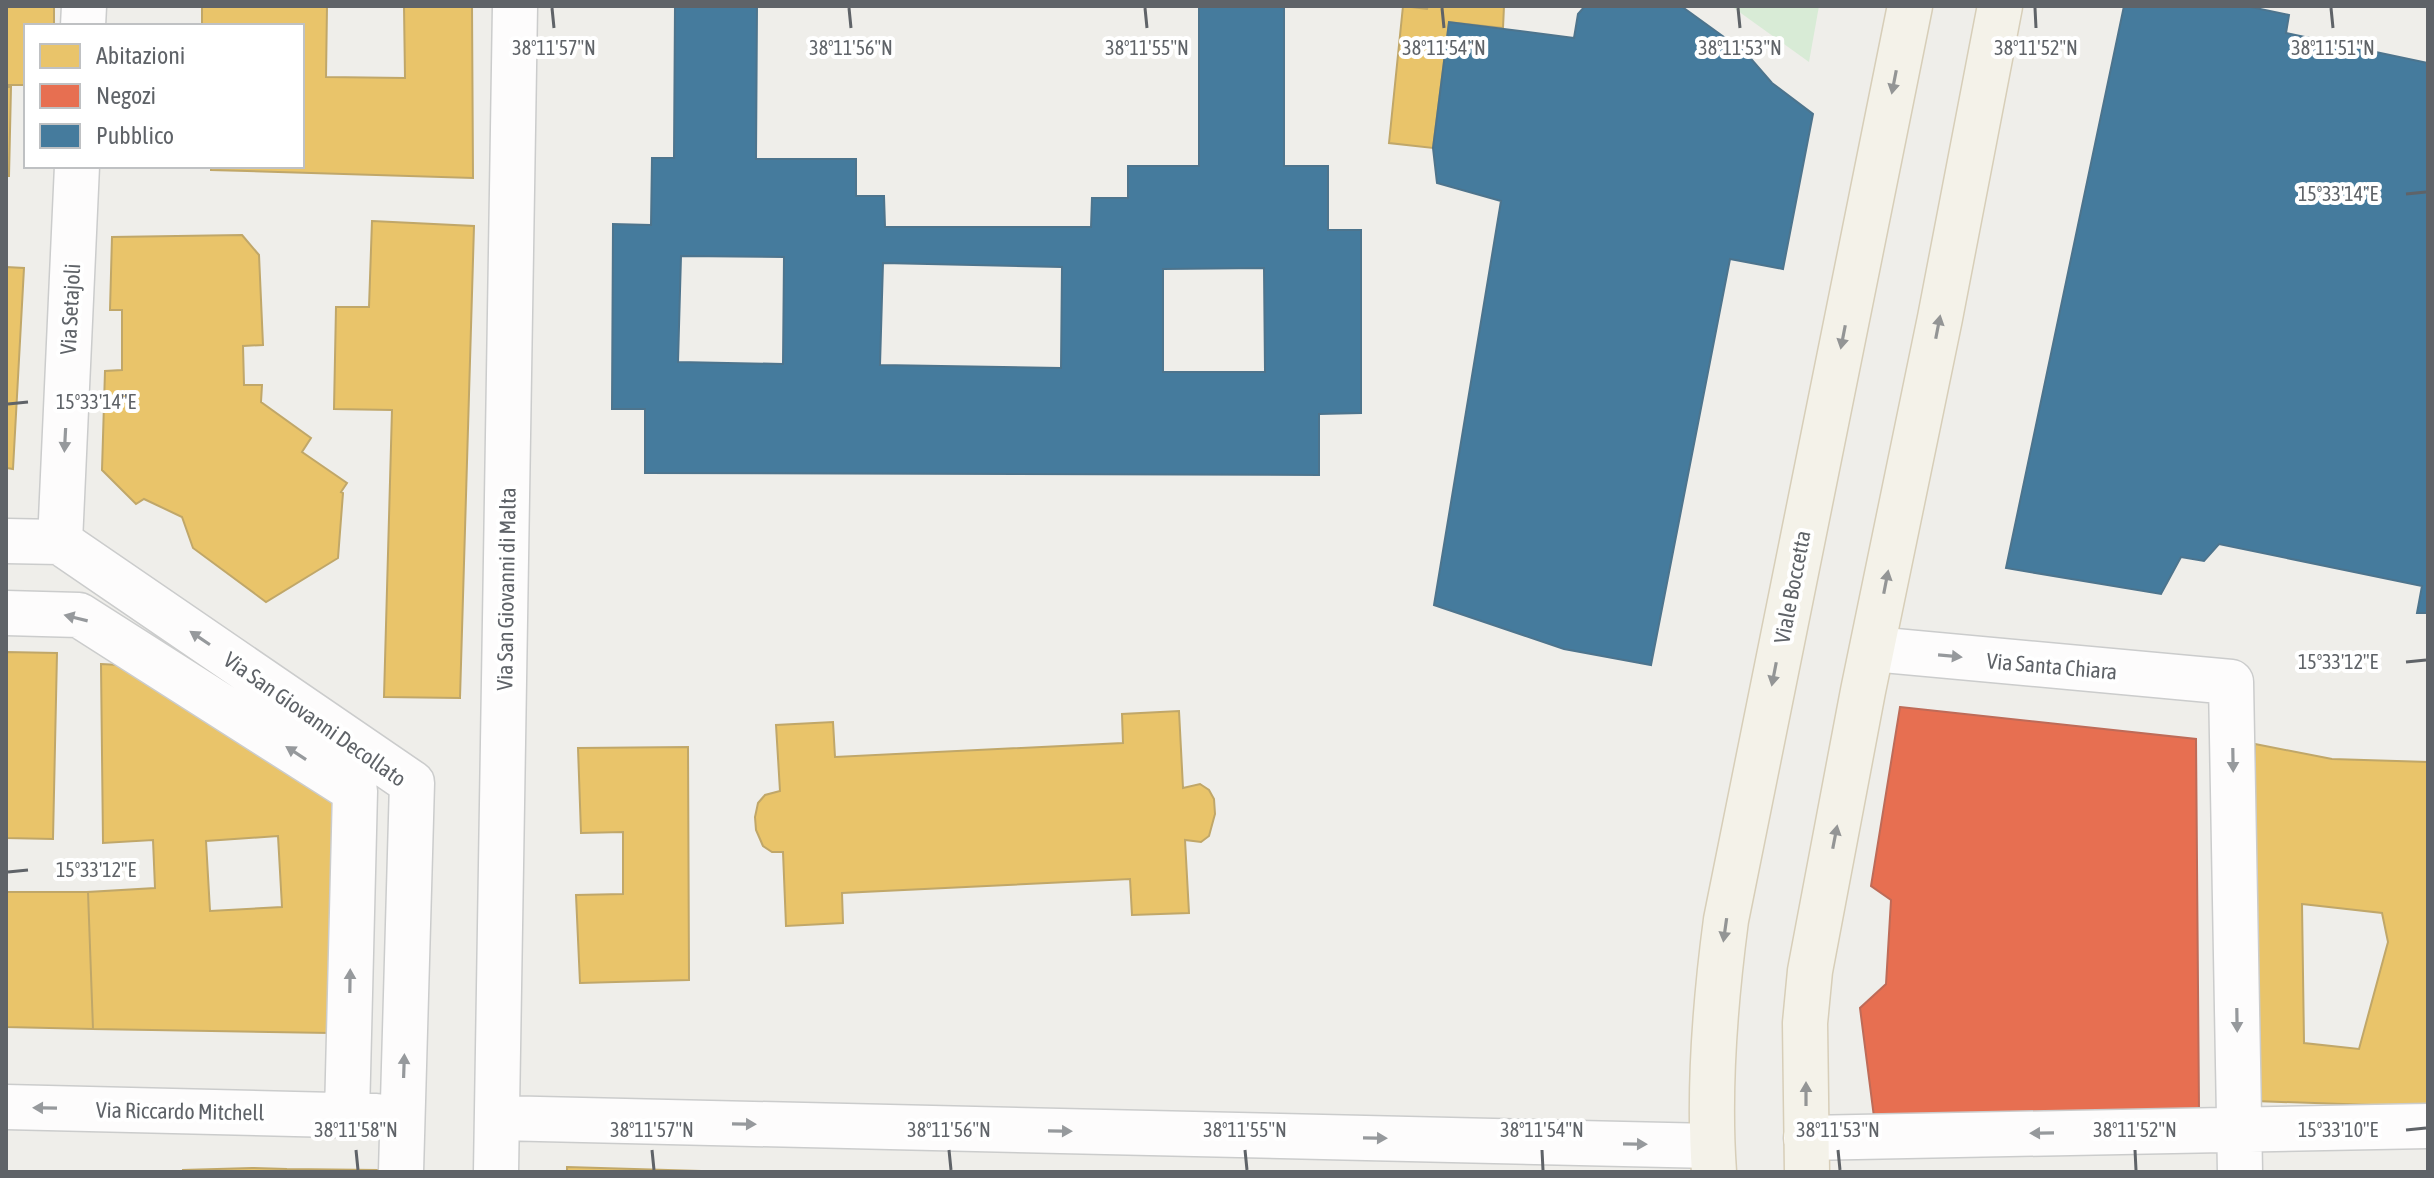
<svg xmlns="http://www.w3.org/2000/svg" width="2434" height="1178" font-family="'Asap Condensed',sans-serif">
<style>
.green{fill:#d8ebd6}
.homes{fill:#e9c46a;stroke:#c0a769;stroke-width:2;fill-rule:evenodd}
.shops{fill:#e76f51;stroke:#be6b58;stroke-width:2}
.public{fill:#457b9d;stroke:#4d748d;stroke-width:2;fill-rule:evenodd}
.lines{fill:none;stroke-linecap:round;stroke-linejoin:round}
.street-casing{stroke:#cbcccc;stroke-width:47}
.primary-casing{stroke:#d7ceb8;stroke-width:47}
.street{stroke:#fdfcfc;stroke-width:44}
.primary{stroke:#f4f2e9;stroke-width:44}
.oneway{fill:#939595}
.oneway2{fill:#96999c}
.ticks{fill:none;stroke:#5f6368;stroke-width:3}
.labels{text-anchor:middle;stroke-width:8;stroke-linejoin:round;paint-order:stroke}
.street-label{font-size:22px;fill:#5f6368;stroke:#fff}
.ticks-label{font-size:20px;text-anchor:middle;fill:#5f6368;stroke:#fff;stroke-width:8;stroke-linejoin:round;paint-order:stroke}
</style>
<rect width="100%" height="100%" fill="#efeeea"/>
<path class="green" d="M1731,6H1819L1809,62Z"/>
<path class="homes" d="M6,6H54V26H26V85H6Z
M202,6H327L326,77L405,78L404,6H472L473,178L211,170V166H302V26H202Z
M1403,6L1427,9L1428,6H1504L1503,28L1449,22L1433,148L1389,143Z
M6,87H11L9,176H6Z
M372,221L474,226L460,698L384,697L392,410L334,409L336,307H369Z
M242,235L259,255L263,345L243,346L244,385H262L261,402L311,438L302,452L347,483L341,492L343,493L338,558L266,602L193,548L182,517L144,499L136,504L102,470L105,371L122,370V310H110L112,237Z
M6,267L24,268L13,469L6,468Z
M6,652L57,653L53,839L6,838Z
M101,664L137,666L337,794L330,1033L93,1029L88,892L155,888L153,840L103,843ZM278,836L282,907L210,911L206,841Z
M1179,711L1183,788L1200,784L1209,790L1214,799L1215,814L1209,836L1201,842L1185,840L1189,913L1132,915L1130,879L842,893L843,923L786,926L783,852H772L763,846L756,830L755,817L758,803L765,795L780,791L776,725L833,722L835,757L1123,743L1122,714Z
M2255,744L2332,759L2428,762V1107L2255,1101L2251,896ZM2302,904L2382,913L2388,942L2359,1049L2304,1043Z
M688,747L689,980L580,983L576,895L623,894V832L581,833L578,748Z
M6,892H88L93,1029L6,1027Z
M567,1167L735,1172H567Z
M252,1168L286,1169V1172H183V1170Z
M286,1169L377,1170V1172H286Z"/>
<path class="shops" d="M1900,707L2196,739L2199,1111L1874,1117L1860,1008L1886,984L1891,900L1871,886Z"/>
<path class="public" d="M675,6H757L756,159H856V196H884L885,227H1091L1092,198H1128V166H1199V6H1284V166H1328V230H1361V413L1319,414V475L645,473V409H612L613,224L651,225L652,158H674ZM681,256L784,257L783,364L678,362ZM883,263L1062,267L1061,368L880,365ZM1264,268L1265,372H1163V269Z
M1585,6H1681L1746,53L1772,83L1813,114L1783,269L1730,259L1651,665L1564,649L1434,605L1501,201L1437,183L1433,148L1449,22L1574,38L1578,14Z
M2124,6H2246L2289,15L2286,33L2428,63V613H2417L2422,586L2219,544L2204,561L2181,557L2161,594L2006,568Z"/>
<g class="lines">
<g class="street-casing">
<path id="street" d="M83,26L84,6
M6,541L60,542L77,166
M60,542L412,783L401,1172
M6,613L79,615L355,791L347,1115
M1873,649L2231,682L2240,1172
M6,1107L376,1116
M498,1118L1712,1146
M1806,1138L2428,1126
M496,1172L515,6"/>
</g>
<g class="primary-casing">
<path id="primary" d="M1714,1172C1708,1089 1715,1003 1726,920L1910,6
M1807,1172L1805,1023L1810,971L1863,691L1940,318L2000,6"/>
</g>
<use href="#street" class="street"/>
<use href="#primary" class="primary"/>
</g>
<defs><path id="oneway-solid" d="M-6-.8H1V-3.2L6.5 0L1 3.2V.8H-6Z" transform="scale(2)"/></defs>
<g class="oneway">
<use href="#oneway-solid" transform="translate(1894 82) rotate(101)"/>
<use href="#oneway-solid" transform="translate(1938 327) rotate(-79)"/>
<use href="#oneway-solid" transform="translate(1843 337) rotate(101)"/>
<use href="#oneway-solid" transform="translate(1886 582) rotate(-79)"/>
<use href="#oneway-solid" transform="translate(1774 674) rotate(101)"/>
<use href="#oneway-solid" transform="translate(1835 837) rotate(-79)"/>
<use href="#oneway-solid" transform="translate(1725 930) rotate(98)"/>
<use href="#oneway-solid" transform="translate(1806 1094) rotate(-90)"/>
</g>
<g class="oneway2">
<use href="#oneway-solid" transform="translate(65 440) rotate(93)"/>
<use href="#oneway-solid" transform="translate(76 618) rotate(-166)"/>
<use href="#oneway-solid" transform="translate(200 638) rotate(-146)"/>
<use href="#oneway-solid" transform="translate(1950 656) rotate(5)"/>
<use href="#oneway-solid" transform="translate(296 753) rotate(-147)"/>
<use href="#oneway-solid" transform="translate(2233 760) rotate(89)"/>
<use href="#oneway-solid" transform="translate(350 981) rotate(-89)"/>
<use href="#oneway-solid" transform="translate(2237 1020) rotate(89)"/>
<use href="#oneway-solid" transform="translate(404 1066) rotate(-88)"/>
<use href="#oneway-solid" transform="translate(45 1108) rotate(-179)"/>
<use href="#oneway-solid" transform="translate(744 1124) rotate(1)"/>
<use href="#oneway-solid" transform="translate(1060 1131) rotate(1)"/>
<use href="#oneway-solid" transform="translate(2042 1133) rotate(179)"/>
<use href="#oneway-solid" transform="translate(1375 1138) rotate(1)"/>
<use href="#oneway-solid" transform="translate(1635 1144) rotate(1)"/>
</g>
<path class="ticks" d="M552,8L554,28M849,8L851,28M1145,8L1147,28M1442,8L1444,28M1738,8L1740,28M2035,8L2036,28M2331,8L2333,28M2406,194L2426,192M8,404L28,402M2406,662L2426,660M8,872L28,870M2406,1130L2426,1128M356,1150L358,1170M652,1150L654,1170M949,1150L951,1170M1245,1150L1247,1170M1542,1150L1543,1170M1838,1150L1840,1170M2135,1150L2136,1170"/>
<g class="labels">
<g class="street-label">
<text transform="translate(70 309) rotate(-87)" y="8">Via Setajoli</text>
<text transform="translate(1792 587) rotate(-79)" y="8">Viale Boccetta</text>
<text transform="translate(506 589) rotate(-89)" y="8">Via San Giovanni di Malta</text>
<text transform="translate(2052 666) rotate(5)" y="8">Via Santa Chiara</text>
<text transform="translate(315 719) rotate(35)" y="8">Via San Giovanni Decollato</text>
<text transform="translate(180 1111) rotate(1)" y="8">Via Riccardo Mitchell</text>
</g>
</g>
<g class="ticks-label">
<text x="554" y="55">38°11'57"N</text>
<text x="851" y="55">38°11'56"N</text>
<text x="1147" y="55">38°11'55"N</text>
<text x="1444" y="55">38°11'54"N</text>
<text x="1740" y="55">38°11'53"N</text>
<text x="2036" y="55">38°11'52"N</text>
<text x="2333" y="55">38°11'51"N</text>
<text x="2338" y="201">15°33'14"E</text>
<text x="96" y="409">15°33'14"E</text>
<text x="2338" y="669">15°33'12"E</text>
<text x="96" y="877">15°33'12"E</text>
<text x="2338" y="1137">15°33'10"E</text>
<text x="356" y="1137">38°11'58"N</text>
<text x="652" y="1137">38°11'57"N</text>
<text x="949" y="1137">38°11'56"N</text>
<text x="1245" y="1137">38°11'55"N</text>
<text x="1542" y="1137">38°11'54"N</text>
<text x="1838" y="1137">38°11'53"N</text>
<text x="2135" y="1137">38°11'52"N</text>
</g>
<rect width="2434" height="1178" fill="none" stroke="#5f6368" stroke-width="16"/>
<rect x="24" y="24" width="280" height="144" fill="#ffffff" stroke="#bfc1c3" stroke-width="2"/>
<rect x="40" y="44" width="40" height="24" fill="#e9c46a" stroke="#bfc1c3" stroke-width="2"/>
<text x="96" y="64" font-size="24" fill="#5f6368">Abitazioni</text>
<rect x="40" y="84" width="40" height="24" fill="#e76f51" stroke="#bfc1c3" stroke-width="2"/>
<text x="96" y="104" font-size="24" fill="#5f6368">Negozi</text>
<rect x="40" y="124" width="40" height="24" fill="#457b9d" stroke="#bfc1c3" stroke-width="2"/>
<text x="96" y="144" font-size="24" fill="#5f6368">Pubblico</text>
</svg>
